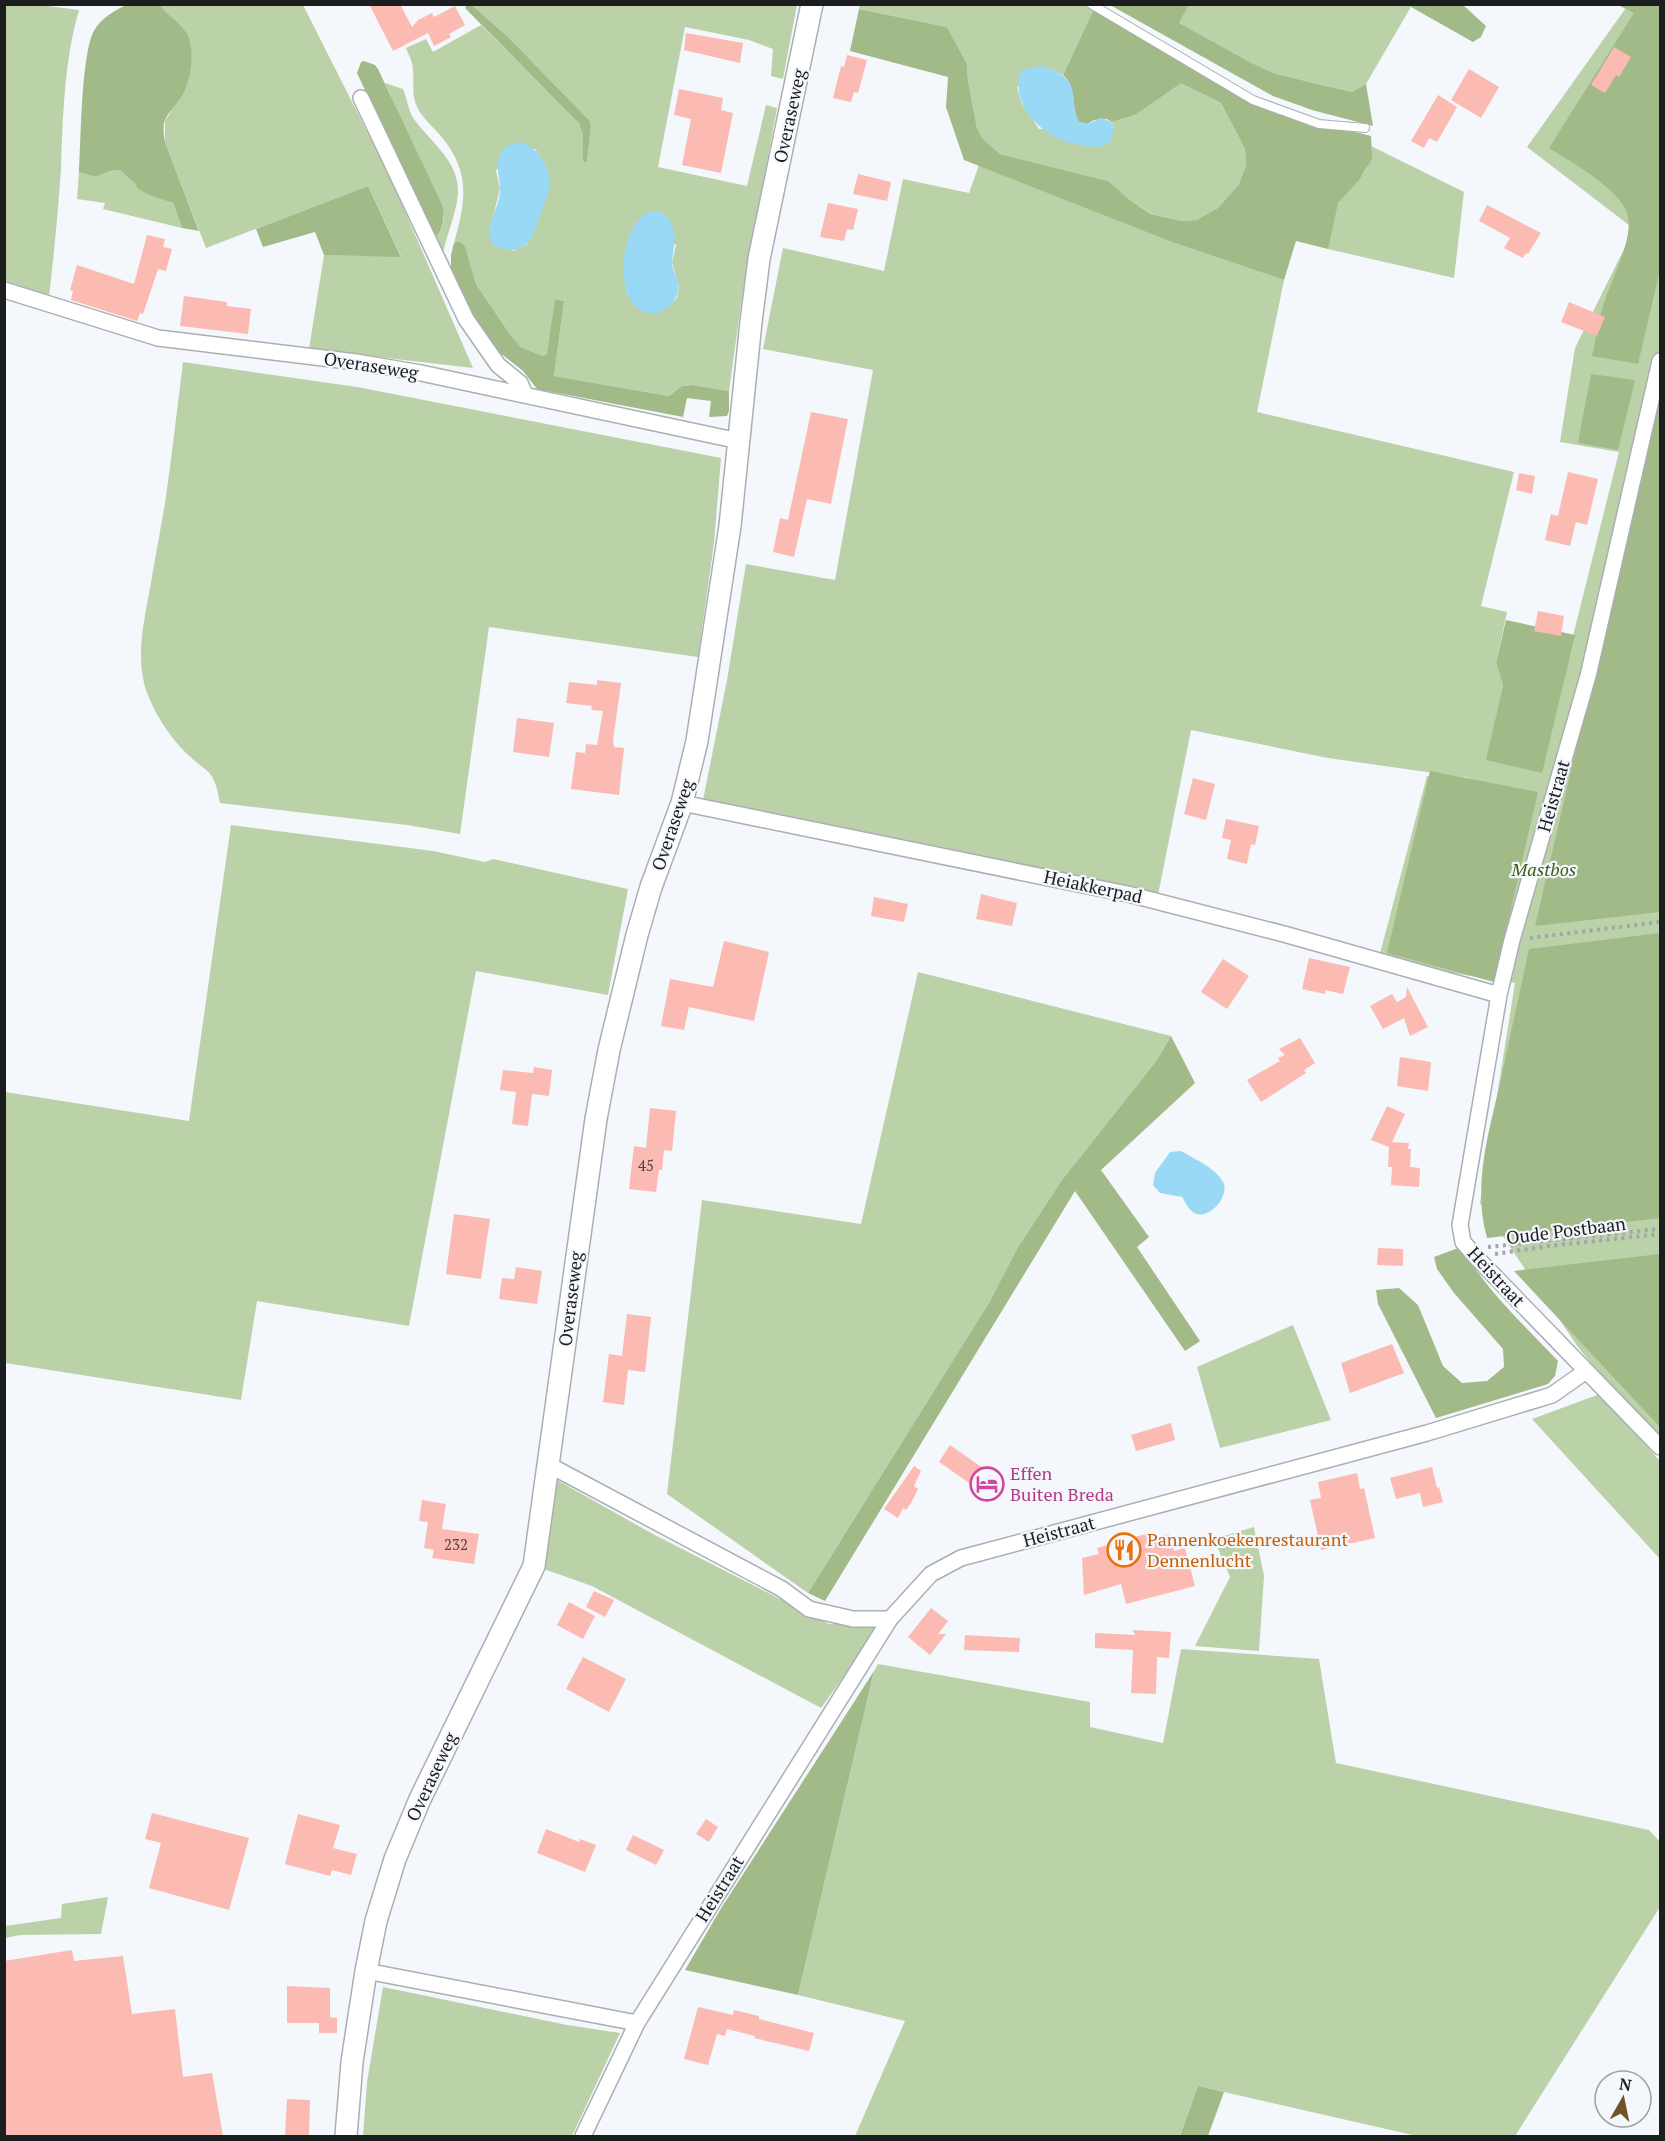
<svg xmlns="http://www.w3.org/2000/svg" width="1665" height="2141" font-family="'PT Serif',serif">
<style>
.green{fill:#bbd1a8;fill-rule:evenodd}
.forest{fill:#a1ba88}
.water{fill:#9ad9f5}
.building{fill:#fbbbb3}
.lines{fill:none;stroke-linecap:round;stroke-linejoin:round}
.lane-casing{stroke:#acaeb3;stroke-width:10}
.street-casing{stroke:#acaeb3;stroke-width:18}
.secondary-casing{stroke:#acaeb3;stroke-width:24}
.path{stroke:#a3a5a9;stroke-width:4;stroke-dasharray:3 4.5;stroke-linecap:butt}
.lane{stroke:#fff;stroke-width:8}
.street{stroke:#fff;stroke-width:15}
.secondary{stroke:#fff;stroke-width:21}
.labels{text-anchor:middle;stroke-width:4.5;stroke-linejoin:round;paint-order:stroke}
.number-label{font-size:15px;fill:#544444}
.street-label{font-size:18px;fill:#1c1d1f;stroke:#f4f7fc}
.park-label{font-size:18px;font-style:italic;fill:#3e5e16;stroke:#f4f7fc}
.hotel-label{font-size:18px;fill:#b23c85;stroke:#f4f7fc;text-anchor:start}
.food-label{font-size:18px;fill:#c56008;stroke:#f4f7fc;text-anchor:start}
</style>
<rect width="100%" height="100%" fill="#f4f7fc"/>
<path class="green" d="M860,4H1083L1094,9L1063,75L1043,66L1017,87L1022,104L1039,129H1114L1112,122L1135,115L1180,82L1221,103L1245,149L1246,165L1239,184L1218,208L1196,220L1182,221L1152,214L1130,200L1108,181L1000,154L983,139L977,128L968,81L967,64L947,27L859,9Z
M4,5H40L79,10C64,62 63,115 61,169C58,212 54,254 49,297L5,283Z
M160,5H303L390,177L473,368L309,349L324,255L401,256L368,186L206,248L165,142V121L171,111Z
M472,5H797L783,79L771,76L773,49L749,40L685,27L658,167L747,186L766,105L777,108L742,297L729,391L693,385L682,386L669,396L554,376L564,301L547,354L543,356L521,347L511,336L476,284L465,246L459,241L454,243C466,200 471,172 440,135C431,125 420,116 415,102C412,92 414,81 413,70C413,62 409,56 406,48L426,39L433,52L481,25L580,123L583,134V161L587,163L591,126L588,119L508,37ZM535,149L545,164L548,174L527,244L513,251L490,228L500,189L496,170ZM636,223L676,245L672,262L679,287L677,298L662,311L650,313L626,292V248Z
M1189,5H1412L1366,84L1352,92L1276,74L1252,63L1179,23Z
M1628,5H1660V1448L1578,1347L1480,1203L1515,983L1378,961L1427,776L1466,782L1469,778L1328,758L1191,730L1158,895L702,805L727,680L746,564L835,580L873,370L763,349L783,248L884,271L903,179L969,193L979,165L1169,241L1284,280L1257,412L1514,472L1481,606L1507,612L1496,663L1503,685L1487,758L1565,668L1619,452L1560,442L1575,348L1634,229L1527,147Z
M385,83L403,89C407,98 408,108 412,116C429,142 460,160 458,194C456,214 447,234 443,253L434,238L442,228L444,217Z
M1371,146L1464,192L1454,278L1328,249C1330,237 1332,212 1339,202C1351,181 1372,177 1371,146Z
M120,170L151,196L173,203L182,228L103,209L105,203L77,199L79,172L96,177L110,171Z
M183,362L357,387L721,458L714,543L698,657L489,627L460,834L407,825L220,803C214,768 208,774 186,753C168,735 153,711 145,687C136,653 144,622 150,588C155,560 160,531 165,503C172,456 177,409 183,362Z
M231,825L433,851L485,862L493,859L628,889L608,995L476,971L409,1326L257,1301L241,1400L5,1363V1092L189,1121Z
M918,972L1171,1036L1157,1060L1062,1180L1018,1247L990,1301L808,1593L667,1494L702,1200L861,1224Z
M1293,1325L1331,1420L1220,1448L1197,1367Z
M1600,1394L1660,1461V1559L1532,1419Z
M557,1480L651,1533L829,1624H882L821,1708L592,1586L541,1568Z
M1254,1527L1264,1576L1259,1651L1195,1646L1230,1577L1214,1539Z
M1181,1649L1319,1659L1336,1763L1649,1830L1660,1842V1907L1515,2136H1417L1198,2086L1180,2136H855L905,2021L798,1995L874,1671L878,1664L1090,1702V1727L1163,1743Z
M108,1897L101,1934L20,1935L5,1938V1926L61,1918L62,1904Z
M383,1987L567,2025L620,2033L572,2136H363L367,2082Z"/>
<path class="forest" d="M1412,4L1463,5L1486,26L1481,37L1473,42L1411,7Z
M127,5H160C167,16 182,23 188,36C195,54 191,79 182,96C176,105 167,113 164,123C163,130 164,136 165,142L199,231L182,228L173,203L151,196L137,188L136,184L120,170L110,171L96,177L79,172C81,143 81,50 95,29C101,19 116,9 127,5Z
M467,5H472L508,37L589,120L591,126L587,163L583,161V134L579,123L465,8Z
M1110,5H1189L1179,23L1252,63L1276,74L1352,92L1366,84L1373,126L1312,110L1273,96Z
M1618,5H1660V270L1638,364L1592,356C1596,339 1598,322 1603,306C1610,282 1633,241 1628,217C1624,191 1570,161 1549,148L1634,13Z
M859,9L947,27L967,64L968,81L977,128L983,139L1000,154L1108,181L1130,200L1151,214L1182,221L1196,220L1218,208L1239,184L1246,165L1245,149L1221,103L1181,83L1135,115L1112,122L1107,119L1094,120L1087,124L1079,122C1070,106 1078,88 1063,75L1094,9L1269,106L1309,120L1371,136L1372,159L1359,180L1338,203L1328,249L1296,241L1284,280L1169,241L964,160L946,107L948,77L850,51Z
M364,61L375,65L378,69L443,207C444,218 444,230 434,238L357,73L361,62Z
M368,186L401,257L324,255L315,232L263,247L256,229Z
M459,241L465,246L476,284L511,336L521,347L543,356L547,354L555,300L564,301L554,376L669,396L682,386L693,385L729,391V411L727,416L709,417L711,401L687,398L683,417L537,389L523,371L489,344L469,309L451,269V255L454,243Z
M1591,374L1635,380L1618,450L1578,443Z
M1660,387V912L1535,926Z
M1506,620L1575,635L1542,773L1486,760L1503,685L1496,663Z
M1430,771L1538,792L1494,982L1387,953Z
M1660,933V1218L1487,1238C1472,1185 1489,1132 1501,1079C1510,1036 1520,992 1529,949Z
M1171,1036L1195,1083L1101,1170L1149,1237L1137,1247L1200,1341L1185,1351L1075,1191L825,1601L808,1593L990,1301L1018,1247L1062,1180L1157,1060Z
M1461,1247C1486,1290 1524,1325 1558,1361L1555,1376L1548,1384L1436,1418L1378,1304L1376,1290L1399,1288L1418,1305L1443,1366L1462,1383L1487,1381L1504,1367L1503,1349L1454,1293L1437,1269L1434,1257Z
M1660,1254V1427L1514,1271Z
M874,1671L798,1995L685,1970L720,1910Z
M1198,2086L1224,2092L1208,2136H1180Z"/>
<path class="water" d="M1044,66C1065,76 1073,78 1074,103C1075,111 1075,115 1079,122L1087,124L1101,118L1112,122L1114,129L1111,141C1098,149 1094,147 1080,145C1045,139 1013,111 1019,74L1029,68Z
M518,142C538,146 552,167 549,188C548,197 543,207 540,216C537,225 534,238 525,245C516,253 505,250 494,246C491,240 489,236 490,229C491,216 499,205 500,192C501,178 493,165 502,151C505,146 512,144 518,142Z
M650,211H660C681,226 674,242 672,261C672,272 681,282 678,292C677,299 670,306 664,310C648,320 630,306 626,290C619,265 626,223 650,211Z
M1181,1151C1193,1158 1217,1169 1223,1182C1230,1196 1211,1218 1197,1214C1189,1212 1186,1203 1182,1197L1160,1193L1153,1185L1155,1173L1170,1152Z"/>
<path class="building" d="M369,4H400L412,27L418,20L432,13L434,17L455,6L465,25L449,34L451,37L434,46L428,33L393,51Z
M686,33L743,43L740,63L684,50Z
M1614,47L1631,57L1619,77L1616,75L1605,93L1591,85Z
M847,55L867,60L858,93L854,92L851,102L833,98L841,66L844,67Z
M1469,69L1499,87L1481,118L1451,100Z
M679,89L723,98L721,110L733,113L721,173L682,165L691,119L674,115Z
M1438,95L1457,107L1437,142L1429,138L1424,148L1411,141Z
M858,174L891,182L887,201L853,194Z
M828,203L858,209L853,230L847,229L844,241L820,237Z
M1487,205L1541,233L1528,254L1526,253L1523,258L1504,248L1510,238L1479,221Z
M147,235L165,239L163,247L172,249L166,271L158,269L143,314L140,313L137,321L71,300L73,291L70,290L77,265L134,284Z
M184,296L227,302V306L251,309L248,334L180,326Z
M1569,302L1605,317L1597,336L1561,322Z
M811,412L848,419L831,504L807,499L794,557L773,552L780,518L788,520Z
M1568,472L1598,479L1587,525L1576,522L1570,546L1545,540L1551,514L1558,516Z
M1519,473L1535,476L1532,494L1516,490Z
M1538,611L1564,616L1561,636L1534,631Z
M597,680L621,683L613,741L614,747L624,748L619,795L571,789L576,752L585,753L586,744L597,745L603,711L591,710L592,706L566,703L569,682L597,685Z
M517,718L554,723L549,757L513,752Z
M1193,778L1215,784L1206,820L1184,814Z
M1226,819L1259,826L1255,845L1251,844L1247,864L1227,859L1231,840L1222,838Z
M981,894L1017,903L1012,926L976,919Z
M874,897L908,904L904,922L871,916Z
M724,941L769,952L754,1021L689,1007L684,1030L661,1026L670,979L713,987Z
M1309,958L1350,967L1343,994L1325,990V994L1302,989Z
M1223,959L1249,976L1227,1009L1201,992Z
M1407,987L1428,1027L1410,1036L1404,1018L1383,1029L1370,1006L1392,994L1397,1002L1406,997Z
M1300,1038L1315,1063L1304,1070L1306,1073L1261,1102L1247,1080L1280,1061L1278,1058L1285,1055L1279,1049Z
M1400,1057L1431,1062L1428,1091L1397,1086Z
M534,1067L552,1070L549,1096L532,1094L528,1126L512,1124L516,1092L500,1090L503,1070L533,1073Z
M1387,1106L1405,1114L1392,1142L1409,1143L1408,1149H1411L1410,1167L1420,1168L1419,1187L1391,1185L1392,1167H1388L1389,1147L1371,1140Z
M650,1108L676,1111L672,1151L664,1150L662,1170H659L656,1192L629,1189L634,1146L646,1148Z
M454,1214L490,1219L481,1279L446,1274Z
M1378,1248L1403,1249V1266L1377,1265Z
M516,1267L542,1271L537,1304L499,1299L502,1278L514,1279Z
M627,1314L651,1317L645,1372L628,1370L624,1405L603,1402L609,1354L622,1356Z
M1392,1344L1404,1373L1350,1393L1341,1363Z
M1171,1423L1175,1440L1136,1451L1131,1435Z
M950,1445L1000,1480L988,1496L939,1462Z
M914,1466L921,1471L914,1486L918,1489L911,1503L906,1510L903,1508L898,1518L884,1509Z
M1432,1467L1437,1488L1439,1487L1443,1502L1423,1507L1420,1493L1396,1499L1390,1478Z
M1357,1473L1360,1489L1364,1488L1375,1538L1321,1550L1310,1500L1321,1498L1318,1482Z
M422,1500L446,1504L442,1529L479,1534L474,1564L432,1558L434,1550L424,1548L428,1522L419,1521Z
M1149,1533L1151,1539L1169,1534L1174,1551L1185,1548L1195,1586L1126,1604L1121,1584L1084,1595L1082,1558L1099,1554L1097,1548Z
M594,1591L614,1600L605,1617L586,1607Z
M569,1602L595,1616L583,1639L557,1625Z
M931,1608L948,1621L938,1634H946L930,1655L908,1637Z
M1133,1630L1171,1632L1169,1658L1157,1657L1156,1694L1131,1693L1133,1650L1095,1648V1633L1135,1635Z
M965,1635L1020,1638L1019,1652L964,1650Z
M583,1657L626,1679L609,1712L566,1689Z
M152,1813L249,1838L229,1910L149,1888L161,1843L145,1839Z
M298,1814L340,1825L333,1848L357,1854L351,1875L332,1870L330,1876L285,1864Z
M706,1819L718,1827L709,1842L696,1834Z
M546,1829L579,1842L580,1839L596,1845L585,1872L537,1853Z
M633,1835L664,1850L656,1865L626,1850Z
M72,1950L74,1961L123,1956L132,2014L175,2009L183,2077L212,2073L223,2136H4V1961Z
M287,1986L330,1988V2017L337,2018V2033H319V2023H287Z
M698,2007L733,2015L734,2010L759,2016V2019L814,2033L809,2051L754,2038L755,2036L727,2029L725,2036L717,2034L708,2065L684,2059Z
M287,2099L310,2100L309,2136H285Z"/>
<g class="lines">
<g class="lane-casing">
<path id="lane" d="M1091,4L1253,100L1319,124L1365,128"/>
</g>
<g class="street-casing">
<path id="street" d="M361,98L466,319L498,365L520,383L525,395
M4,290L158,338L356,362L421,373L739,441
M1660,361L1588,676L1512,940L1499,995L1460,1225L1463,1242L1476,1257L1660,1447
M682,803L1132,895L1284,934L1499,995
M549,1465L782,1589L809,1609L853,1619H890
M366,1971L637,2023
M583,2136L637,2023L890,1619L931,1574L961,1558L1427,1433L1552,1395L1586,1371"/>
</g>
<g class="secondary-casing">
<path id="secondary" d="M346,2136L352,2062L366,1971L376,1921L395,1859L420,1799L534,1566L596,1119L609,1050L637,935L651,887L682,803L697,741L730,526L751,322L759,259L812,4"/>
</g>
<path class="path" d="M1530,938L1660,922
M1488,1247L1660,1229
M1495,1254L1549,1246L1660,1234"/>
<use href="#lane" class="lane"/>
<use href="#street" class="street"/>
<use href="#secondary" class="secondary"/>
</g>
<defs>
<g id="hotel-ring" transform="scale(1.725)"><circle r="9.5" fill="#f4f7fc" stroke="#d1479c" stroke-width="1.5"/><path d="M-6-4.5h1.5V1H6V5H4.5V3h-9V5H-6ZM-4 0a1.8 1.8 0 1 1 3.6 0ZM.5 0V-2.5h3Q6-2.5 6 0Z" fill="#d1479c"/></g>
<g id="restaurant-ring" transform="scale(1.725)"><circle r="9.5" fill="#f4f7fc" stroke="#e8710a" stroke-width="1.5"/><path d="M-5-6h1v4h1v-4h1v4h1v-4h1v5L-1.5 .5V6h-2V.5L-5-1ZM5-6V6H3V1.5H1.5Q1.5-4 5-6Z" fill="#e8710a"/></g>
</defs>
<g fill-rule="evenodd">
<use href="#hotel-ring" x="987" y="1484"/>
<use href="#restaurant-ring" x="1124" y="1550"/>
</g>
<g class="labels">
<g class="number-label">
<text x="646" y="1171">45</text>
<text x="456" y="1550">232</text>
</g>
<g class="street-label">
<text transform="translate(790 116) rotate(-78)" y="6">Overaseweg</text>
<text transform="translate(371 366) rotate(9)" y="6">Overaseweg</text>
<text transform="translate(1554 796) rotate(-74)" y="6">Heistraat</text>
<text transform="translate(673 825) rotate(-71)" y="6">Overaseweg</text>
<text transform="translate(1093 887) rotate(12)" y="6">Heiakkerpad</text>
<text transform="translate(1566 1231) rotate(-7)" y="6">Oude Postbaan</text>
<text transform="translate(1496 1277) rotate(47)" y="6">Heistraat</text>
<text transform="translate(571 1299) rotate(-83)" y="6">Overaseweg</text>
<text transform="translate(1059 1532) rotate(-15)" y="6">Heistraat</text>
<text transform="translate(432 1777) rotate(-65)" y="6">Overaseweg</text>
<text transform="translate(720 1889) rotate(-58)" y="6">Heistraat</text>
</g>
<g class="park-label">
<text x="1544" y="876">Mastbos</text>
</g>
<g class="hotel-label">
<text x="1010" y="1480">Effen<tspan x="1010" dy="21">Buiten Breda</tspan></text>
</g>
<g class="food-label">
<text x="1147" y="1546">Pannenkoekenrestaurant<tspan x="1147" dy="21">Dennenlucht</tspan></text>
</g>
</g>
<rect width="1665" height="2141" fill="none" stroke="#1c1d1f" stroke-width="12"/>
<g transform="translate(1623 2099) rotate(9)"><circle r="28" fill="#f4f7fc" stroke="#9ea0a4" stroke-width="1.5"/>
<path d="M0-4.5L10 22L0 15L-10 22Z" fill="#705327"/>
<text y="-9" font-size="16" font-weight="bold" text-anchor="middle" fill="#1c1d1f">N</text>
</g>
</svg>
